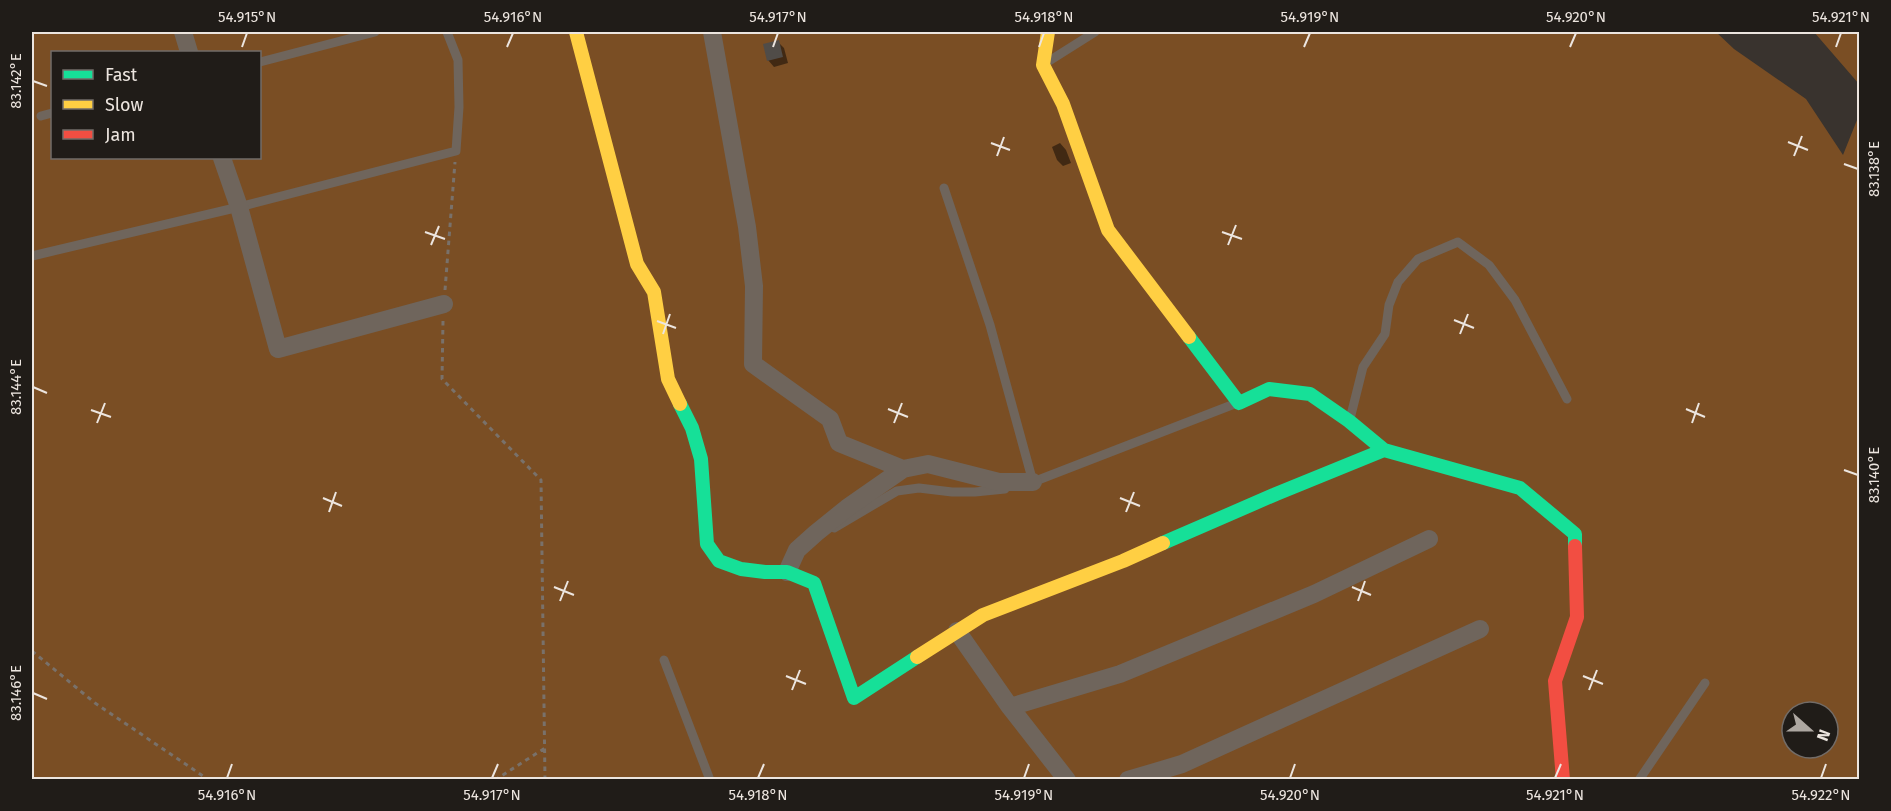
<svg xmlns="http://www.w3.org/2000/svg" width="1891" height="811" font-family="'Fira Sans',sans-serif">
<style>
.green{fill:#7a4e24;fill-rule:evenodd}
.shadow{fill:#0007}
.building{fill:#504c48}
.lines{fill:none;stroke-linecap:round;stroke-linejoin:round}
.path{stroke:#79716a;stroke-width:3;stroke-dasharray:4.5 4.5;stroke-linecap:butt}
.lane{stroke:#6f655c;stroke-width:9}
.street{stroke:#6f655c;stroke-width:18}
.fast{stroke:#16e098;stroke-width:14}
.slow{stroke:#ffcf43;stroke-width:14}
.jam{stroke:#f24e42;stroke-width:14}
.ticks{fill:none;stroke:#ece5df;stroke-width:2}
.neatline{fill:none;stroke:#ece5df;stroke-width:2}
.ticks-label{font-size:15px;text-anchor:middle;fill:#ece5df}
</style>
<rect width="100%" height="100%" fill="#39332e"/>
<path class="green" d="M32,32H1716L1734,49L1806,99L1843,155L1859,115V779H32ZM52,52H260V158H52ZM1792,712H1828V748H1792Z
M1814,32H1859V84Z"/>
<path class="shadow" d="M778,42L784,48L788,63L774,67L768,60Z
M1060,143L1066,150L1071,163L1063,166L1057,160L1052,147Z"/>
<path class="building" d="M779,40L783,57L767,61L763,44Z"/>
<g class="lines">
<path class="path" d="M445,290L455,162
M443,321L442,379L541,480L545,780
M32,651L95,703L209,780
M495,780L545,748"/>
<path class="lane" d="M1049,61L1095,32
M260,62L375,32
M41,116L52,113
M944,188L990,325L1033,482L1237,403
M32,256L239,207L456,151L459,107L458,60L447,32
M1350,419L1363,367L1385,334L1389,305L1398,282L1418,259L1458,242L1489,265L1515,300L1567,399
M834,528L897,491L919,488L952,492H975L1005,489
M664,660L710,780
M1639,780L1705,683"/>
<path class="street" d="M183,32L189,52
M712,32L747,227L754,286L753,364L830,419L839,443L903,469
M222,158L239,207L278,349L444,304
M787,572L797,550L816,533L847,508L903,469L928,464L999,482H1033
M957,631L1010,707L1067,780
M1010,707L1120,674L1314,594L1429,539
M1128,780L1182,764L1480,629"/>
<path class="fast" d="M1189,337L1239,403L1269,389L1310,394L1349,421L1384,450L1520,488L1575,534V546
M680,404L692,428L701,459L707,544L719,561L741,569L765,572H787L814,583L854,698L917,657
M1163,543L1276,494L1384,450"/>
<path class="slow" d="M576,32L637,264L654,292L668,379L680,404
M1048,32L1043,65L1063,104L1108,230L1189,337
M917,657L983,615L1123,561L1163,543"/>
<path class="jam" d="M1563,780L1555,681L1577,617L1575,546"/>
</g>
<path class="ticks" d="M242,47L247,33M507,47L513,33M773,47L778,33M1039,47L1044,33M1304,47L1310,33M1570,47L1576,33M1836,47L1841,33M33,81L47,86M1788,142L1808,150M991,143L1010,150M997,156L1004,137M1794,156L1802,136M1844,164L1858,169M425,232L445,239M1222,232L1242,239M431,245L439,226M1228,245L1236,225M1454,320L1474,328M657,321L676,328M663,334L670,314M1460,334L1468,314M33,387L47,393M888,409L908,417M1686,409L1705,417M91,410L111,417M97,423L105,403M894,423L902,403M1692,423L1699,403M1844,470L1858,475M323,498L342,506M1120,498L1140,506M329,512L336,492M1126,512L1134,492M554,587L574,595M1352,587L1371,595M560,601L568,581M1358,601L1365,581M786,676L806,684M1583,676L1603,684M792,690L800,670M1589,690L1597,670M33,693L47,699M227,778L232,764M492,778L498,764M758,778L764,764M1024,778L1029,764M1290,778L1295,764M1555,778L1561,764M1821,778L1826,764"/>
<rect width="1891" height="811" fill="none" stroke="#201c18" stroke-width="66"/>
<rect x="51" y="51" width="210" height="108" fill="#201c18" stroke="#726c68" stroke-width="1.5"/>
<rect x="63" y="70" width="30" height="9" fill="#16e098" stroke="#726c68" stroke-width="1.5"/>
<text x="105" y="81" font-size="18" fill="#ece5df">Fast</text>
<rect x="63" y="100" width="30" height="9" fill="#ffcf43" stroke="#726c68" stroke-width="1.5"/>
<text x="105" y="111" font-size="18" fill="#ece5df">Slow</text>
<rect x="63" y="130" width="30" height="9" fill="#f24e42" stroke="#726c68" stroke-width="1.5"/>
<text x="105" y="141" font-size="18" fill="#ece5df">Jam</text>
<g transform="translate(1810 730) rotate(111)"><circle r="28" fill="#201c18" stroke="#726c68" stroke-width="1.5"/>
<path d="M0-4.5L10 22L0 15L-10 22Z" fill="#ada7a1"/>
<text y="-9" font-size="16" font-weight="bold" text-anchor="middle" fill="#ece5df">N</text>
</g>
<rect x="33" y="33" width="1825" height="745" class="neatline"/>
<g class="ticks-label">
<text x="247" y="22">54.915°N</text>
<text x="513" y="22">54.916°N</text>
<text x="778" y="22">54.917°N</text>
<text x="1044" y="22">54.918°N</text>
<text x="1310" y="22">54.919°N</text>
<text x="1576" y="22">54.920°N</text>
<text x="1841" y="22">54.921°N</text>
<text transform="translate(16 81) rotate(-90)" y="5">83.142°E</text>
<text transform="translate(1874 169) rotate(-90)" y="5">83.138°E</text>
<text transform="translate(16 387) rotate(-90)" y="5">83.144°E</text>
<text transform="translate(1874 475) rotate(-90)" y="5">83.140°E</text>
<text transform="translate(16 693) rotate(-90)" y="5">83.146°E</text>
<text x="227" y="800">54.916°N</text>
<text x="492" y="800">54.917°N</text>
<text x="758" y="800">54.918°N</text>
<text x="1024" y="800">54.919°N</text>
<text x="1290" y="800">54.920°N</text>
<text x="1555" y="800">54.921°N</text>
<text x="1821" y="800">54.922°N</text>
</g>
</svg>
